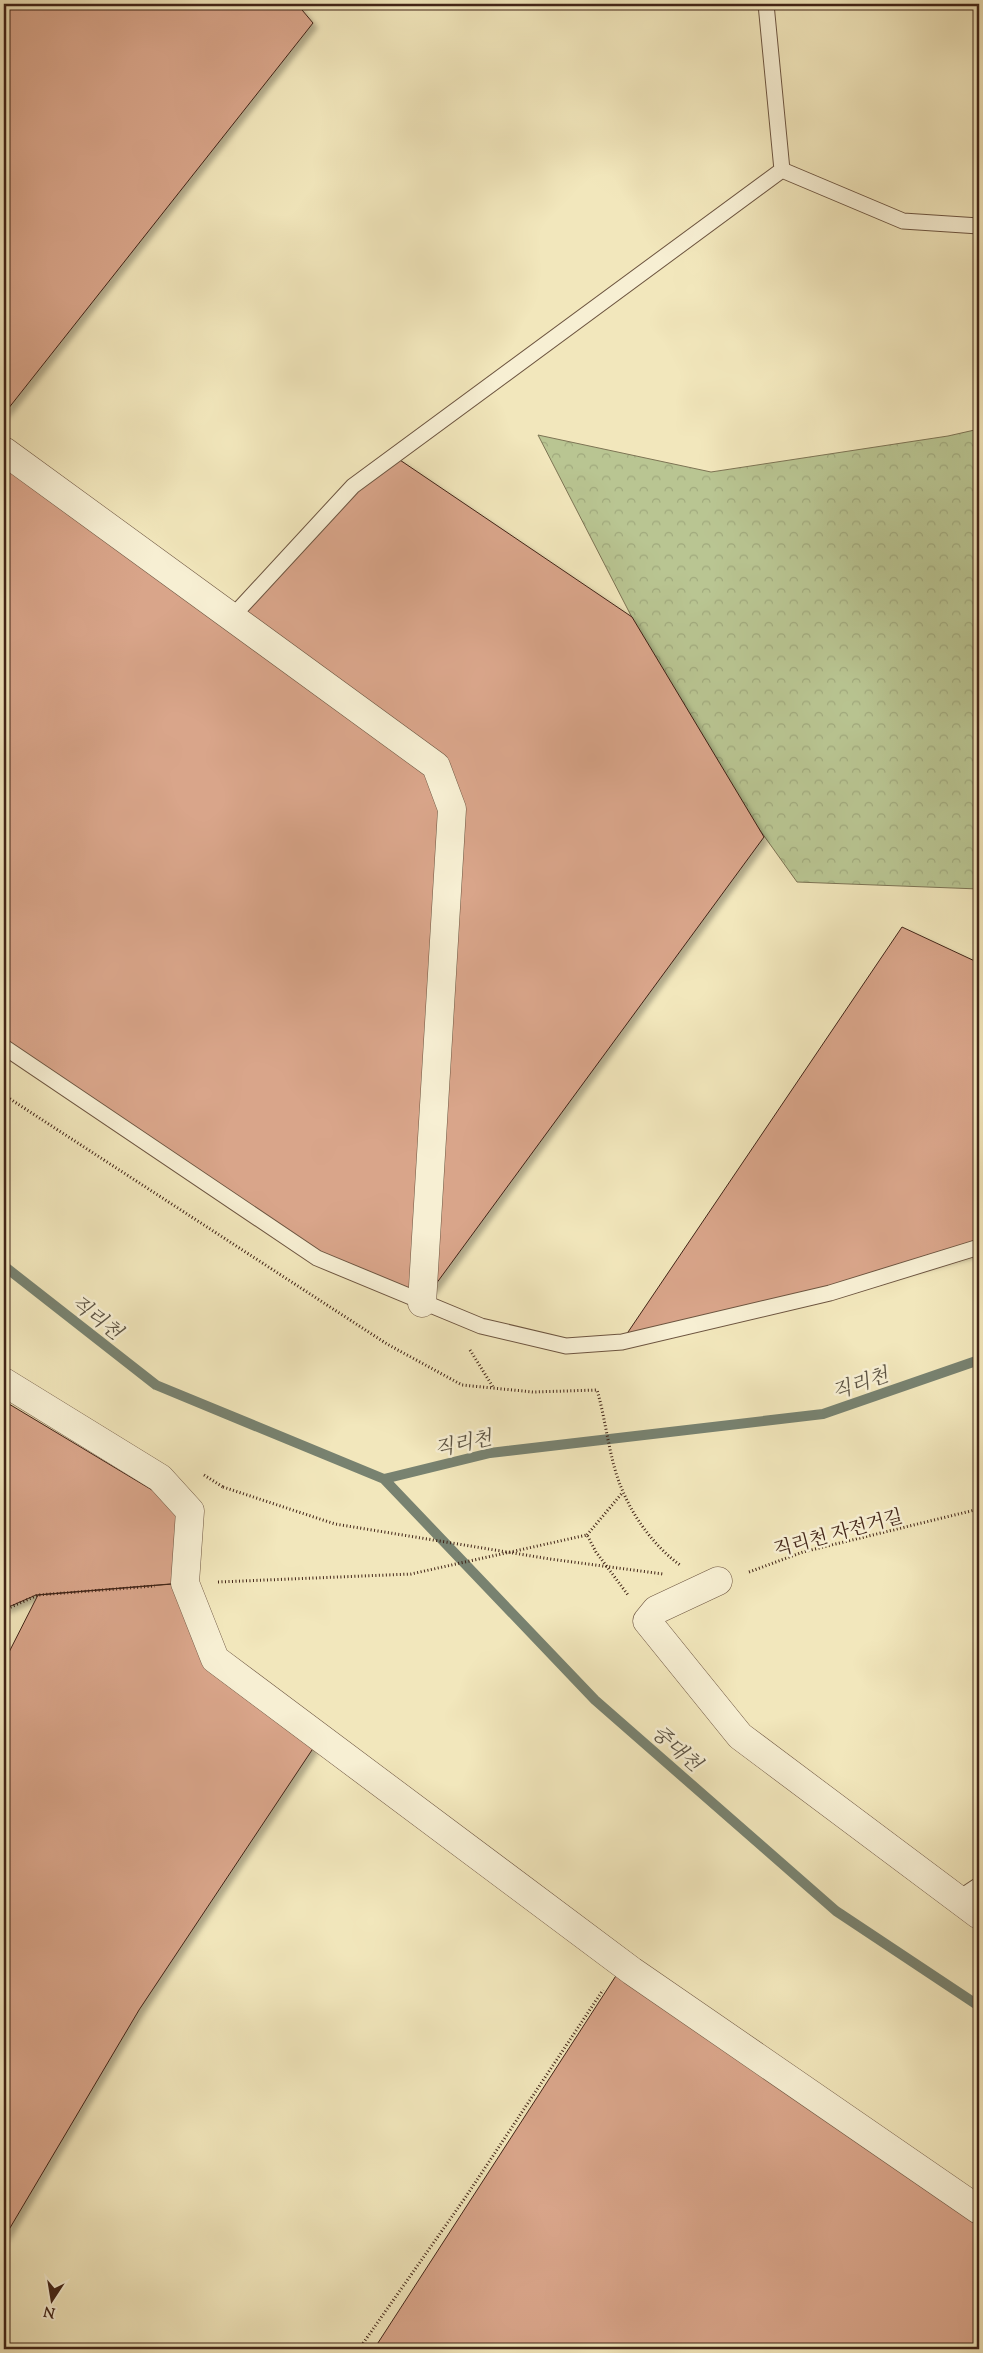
<svg xmlns="http://www.w3.org/2000/svg" width="983" height="2353" font-family="'Sorts Mill Goudy','Noto Serif KR',serif">
<style>
.forest{fill:url(#forest-crowns);stroke:#7d7454}
.lines{fill:none;stroke-linecap:round;stroke-linejoin:round}
.stream{stroke:#788270;stroke-width:10}
.building{fill:#d9a58a;stroke:#412417;filter:url(#shadow)}
.service-casing{stroke:#6d5540;stroke-width:17}
.minor-casing{stroke:#6d5540;stroke-width:29}
.path{stroke:#412417;stroke-width:3;stroke-dasharray:1 2.5;stroke-linecap:butt}
.service{stroke:#f7efd3;stroke-width:15}
.minor{stroke:#f7efd3;stroke-width:28}
.path-bridge{stroke:#412417;stroke-width:3;stroke-dasharray:1 2.5;stroke-linecap:butt}
.labels{text-anchor:middle;stroke-width:5;stroke-linejoin:round;paint-order:stroke}
.street-label{font-size:19px;fill:#412417;stroke:#f7efd3}
.water-label{font-size:20px;font-style:italic;fill:#5c5343;stroke:#f7efd3}
</style>
<defs>
<pattern id="forest-crowns" width="20" height="18" patternUnits="userSpaceOnUse" patternTransform="scale(1.25)"><rect width="20" height="18" fill="#b9c592"/><path d="M2 6a3 3 0 1 1 6 0M12 15a3 3 0 1 1 6 0" fill="none" stroke="#a0a97d"/></pattern>
<filter id="shadow"><feDropShadow dx="4.5" dy="4.5" stdDeviation="2.5" flood-color="#0004"/></filter>
</defs>
<rect width="100%" height="100%" fill="#f2e7bc"/>
<filter id="stains"><feTurbulence type="fractalNoise" baseFrequency=".004" numOctaves="4"/><feColorMatrix values="0 0 0 0 .2 0 0 0 0 .09 0 0 0 0 .02 0 0 0 .5 -.17"/></filter>
<radialGradient id="worn" r=".72"><stop offset=".6" stop-color="#630" stop-opacity="0"/><stop offset="1" stop-color="#630" stop-opacity=".3"/></radialGradient>
<path class="forest" d="M979,429V889L797,882L694,738L538,435L711,472L948,436Z"/>
<g class="lines">
<path class="stream" d="M4,1266L156,1385L384,1479L490,1453L823,1414L979,1360
M384,1479L595,1700L836,1911L979,2006"/>
</g>
<path class="building" d="M4,4H297L313,23L4,414Z
M4,451L436,766L452,809L422,1303L317,1258L4,1047Z
M394,456L632,617L764,837L422,1303L452,809L436,766L232,617Z
M902,927L979,963V1251L624,1338Z
M4,1401L187,1511L182,1583L36,1595L4,1609Z
M185,1583L215,1659L320,1738L139,2010L4,2238V1662L38,1595Z
M621,1968L979,2224V2349H374Z"/>
<g class="lines">
<g class="service-casing">
<path id="service" d="M766,4L782,170
M232,617L353,486L782,170L903,221L979,226
M4,1047L317,1258L481,1326L566,1346L622,1342L830,1293L979,1247
M958,1899L979,1885"/>
</g>
<g class="minor-casing">
<path id="minor" d="M4,451L436,766L452,809L422,1303
M4,1382L160,1478L190,1511L185,1583L215,1659L632,1971L979,2210
M718,1581L656,1610L647,1621L740,1736L979,1915"/>
</g>
<path class="path" d="M4,1095L387,1344L462,1385L533,1392L597,1390C606,1420 609,1458 621,1487C633,1517 654,1546 680,1565
M470,1350L493,1387
M204,1475L223,1487
M587,1535L623,1492
M749,1572L803,1552L979,1509
M218,1582L411,1574L587,1535L596,1552L628,1595
M4,1610L38,1595L155,1586
M359,2349L465,2198L603,1990"/>
<use href="#service" class="service"/>
<use href="#minor" class="minor"/>
<path class="path-bridge" d="M223,1487L335,1524L550,1559L663,1574"/>
</g>
<g class="labels">
<g class="street-label">
<text transform="translate(838 1532) rotate(-15)" y="7">직리천 자전거길</text>
</g>
<g class="water-label">
<text transform="translate(97 1317) rotate(38)" y="7">직리천</text>
<text transform="translate(860 1383) rotate(-19)" y="7">직리천</text>
<text transform="translate(463 1443) rotate(-12)" y="7">직리천</text>
<text transform="translate(677 1748) rotate(41)" y="7">중대천</text>
</g>
</g>
<rect width="983" height="2353" fill="none" stroke="#f2e7bc" stroke-width="20"/>
<rect x="5" y="5" width="973" height="2343" fill="none" stroke="#412417" stroke-width="2.5"/>
<rect x="10" y="10" width="963" height="2333" fill="none" stroke="#412417"/>
<g transform="translate(52 2300) rotate(192)" stroke="#f7efd3" stroke-width="4" paint-order="stroke">
<path d="M0-4L9 19L0 12L-9 19Z" fill="#412417"/>
<text y="-8" font-size="14" font-weight="bold" text-anchor="middle" fill="#412417">N</text>
</g>
<rect width="100%" height="100%" filter="url(#stains)"/>
<rect width="100%" height="100%" fill="url(#worn)"/>
</svg>
